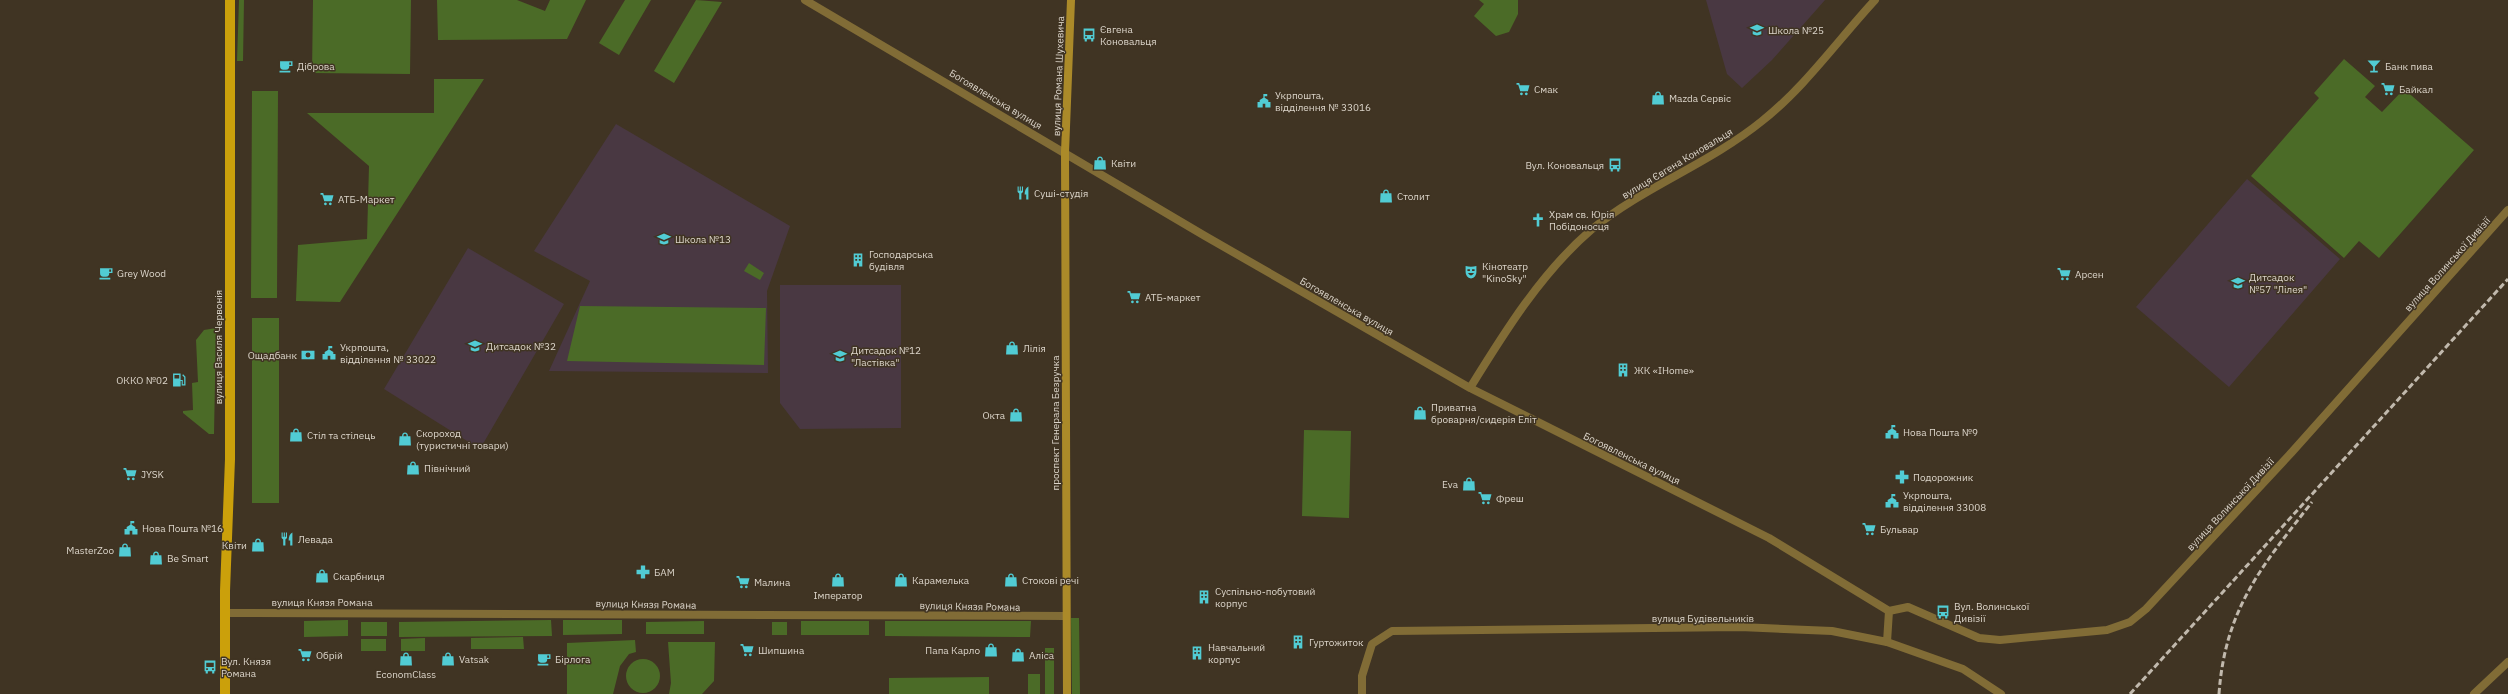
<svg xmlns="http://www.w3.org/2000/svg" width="2508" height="694" font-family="'IBM Plex Sans',sans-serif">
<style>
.education{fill:#493842}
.green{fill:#4b6b27}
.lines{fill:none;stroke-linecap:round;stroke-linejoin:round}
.minor{stroke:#816c36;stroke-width:8}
.tertiary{stroke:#816c36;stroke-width:8}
.secondary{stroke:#ab8a29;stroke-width:8}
.primary{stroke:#cba00b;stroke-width:10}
.rail{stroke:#c1b9ad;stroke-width:3;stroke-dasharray:6 3;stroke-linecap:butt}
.labels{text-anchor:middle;stroke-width:3;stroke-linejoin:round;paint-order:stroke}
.poi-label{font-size:10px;fill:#dcd5ca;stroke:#403423;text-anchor:start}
.street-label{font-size:10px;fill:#dcd5ca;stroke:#403423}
</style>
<rect width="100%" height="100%" fill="#403423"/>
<path class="education" d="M1706,0H1825L1772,60L1742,88L1727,74Z
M616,124L790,226L767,291L768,373L549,371L590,281L534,251Z
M2247,179L2340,259L2229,387L2136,307Z
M468,248L564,304L480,449L384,389Z
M780,285H901V428L800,429L780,403Z"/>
<path class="green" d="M239,0H244L243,61H237Z
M313,0H411L410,74L312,73Z
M437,0H517L545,11L550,0H586L567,39L438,40Z
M625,0H651L619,55L599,43Z
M696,0L722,2L674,83L654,71Z
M1479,0H1518V14L1509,32L1496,36L1474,16L1484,4Z
M2344,59L2375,86L2365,97L2382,112L2404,89L2474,150L2379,258L2359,241L2344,258L2251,176L2319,98L2314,93Z
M434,79H484L340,302L296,301L298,245L367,239L369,166L307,113H434Z
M252,91H278L277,298H251Z
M749,263L764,273L760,280L744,271Z
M580,306L766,308L764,365L567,361Z
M252,318H279V503H252Z
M216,328L214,434H209L183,413V411L193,410L192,383L198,382L196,340L204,330Z
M1304,430L1351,431L1349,518L1302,516Z
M1071,618H1079L1080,694H1072Z
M348,620V636L304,637V621Z
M551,620L552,636L399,637V622Z
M563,620H622V634L563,635Z
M704,621V634H646V622Z
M801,621H869V635H801Z
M885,621H1031L1030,637L885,636Z
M361,622H387V636H361Z
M772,622H787V635H772Z
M523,637L524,649H471V638Z
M425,638V651H401V639Z
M361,639H386V651H361Z
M635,640L636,652L629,654L620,666L613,694H567V643Z
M668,642H715L714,681L702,694H669L671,683Z
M1045,648H1054V694H1045Z
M626 676a17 17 0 1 1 34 0a17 17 0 1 1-34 0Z
M1028,674H1040V694H1028Z
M989,677V694H889V678Z"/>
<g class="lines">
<path class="minor" d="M1887,642L1963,669L2001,694
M2474,694L2508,662"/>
<path class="tertiary" d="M805,0L1205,236L1470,388L1769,538L1889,611
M1470,388C1504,333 1541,273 1591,230C1643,187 1709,164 1762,121C1805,87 1838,40 1875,0
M1889,611L1908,607L1979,638L2000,640L2107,630L2130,622L2146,609L2292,452L2508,210
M225,613L1066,616
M1362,694V676L1372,644L1392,631L1740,627L1832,631L1887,642L1889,611"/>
<path class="secondary" d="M1067,694L1065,152L1071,0"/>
<path class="primary" d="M225,694V591L230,459V0"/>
<path class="rail" d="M2130,694L2508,279
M2219,694C2225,609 2262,566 2312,502"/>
</g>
<defs>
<g id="school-bare" transform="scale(1.08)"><path d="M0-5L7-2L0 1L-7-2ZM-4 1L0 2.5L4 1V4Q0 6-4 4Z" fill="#51ccd4" stroke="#403423" stroke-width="2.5" paint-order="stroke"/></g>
<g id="bus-bare" transform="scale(1.08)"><path d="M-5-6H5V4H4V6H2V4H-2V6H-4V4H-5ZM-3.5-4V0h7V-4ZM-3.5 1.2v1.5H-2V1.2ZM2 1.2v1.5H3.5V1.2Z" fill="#51ccd4" stroke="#403423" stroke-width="2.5" paint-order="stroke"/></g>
<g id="cafe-bare" transform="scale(1.08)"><path d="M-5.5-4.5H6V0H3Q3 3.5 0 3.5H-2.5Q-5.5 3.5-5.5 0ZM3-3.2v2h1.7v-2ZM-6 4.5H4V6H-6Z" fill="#51ccd4" stroke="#403423" stroke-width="2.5" paint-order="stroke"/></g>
<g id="bar-bare" transform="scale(1.08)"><path d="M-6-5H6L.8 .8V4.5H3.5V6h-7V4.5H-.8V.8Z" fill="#51ccd4" stroke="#403423" stroke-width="2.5" paint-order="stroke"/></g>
<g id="supermarket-bare" transform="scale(1.08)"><path d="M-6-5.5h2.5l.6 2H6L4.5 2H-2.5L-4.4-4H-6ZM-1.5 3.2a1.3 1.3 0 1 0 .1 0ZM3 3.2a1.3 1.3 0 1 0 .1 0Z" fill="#51ccd4" stroke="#403423" stroke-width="2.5" paint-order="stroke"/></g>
<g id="shop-bare" transform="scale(1.08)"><path d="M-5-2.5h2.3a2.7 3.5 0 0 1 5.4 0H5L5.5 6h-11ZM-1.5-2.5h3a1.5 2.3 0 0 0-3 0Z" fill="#51ccd4" stroke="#403423" stroke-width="2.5" paint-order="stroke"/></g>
<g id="civic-bare" transform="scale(1.08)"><path d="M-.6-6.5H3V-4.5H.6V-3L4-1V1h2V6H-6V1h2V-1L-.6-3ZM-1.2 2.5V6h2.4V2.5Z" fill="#51ccd4" stroke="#403423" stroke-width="2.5" paint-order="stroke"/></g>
<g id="restaurant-bare" transform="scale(1.08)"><path d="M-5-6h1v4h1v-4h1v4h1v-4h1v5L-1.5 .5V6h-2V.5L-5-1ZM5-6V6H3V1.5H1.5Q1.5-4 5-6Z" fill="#51ccd4" stroke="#403423" stroke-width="2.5" paint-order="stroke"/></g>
<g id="church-bare" transform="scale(1.08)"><path d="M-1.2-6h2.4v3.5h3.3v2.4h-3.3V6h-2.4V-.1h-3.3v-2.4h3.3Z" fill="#51ccd4" stroke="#403423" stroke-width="2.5" paint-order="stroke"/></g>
<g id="building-bare" transform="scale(1.08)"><path d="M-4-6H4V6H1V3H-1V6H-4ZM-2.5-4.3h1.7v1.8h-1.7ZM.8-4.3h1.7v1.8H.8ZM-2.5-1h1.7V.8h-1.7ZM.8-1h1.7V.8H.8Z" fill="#51ccd4" stroke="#403423" stroke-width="2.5" paint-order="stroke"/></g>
<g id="theatre-bare" transform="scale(1.08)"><path d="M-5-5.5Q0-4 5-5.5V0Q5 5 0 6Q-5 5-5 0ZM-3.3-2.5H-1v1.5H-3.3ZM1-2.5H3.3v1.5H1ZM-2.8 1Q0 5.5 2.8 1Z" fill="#51ccd4" stroke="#403423" stroke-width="2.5" paint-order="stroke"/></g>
<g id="bank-bare" transform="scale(1.08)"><path d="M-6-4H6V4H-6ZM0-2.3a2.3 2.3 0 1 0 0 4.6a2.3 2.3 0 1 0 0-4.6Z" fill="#51ccd4" stroke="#403423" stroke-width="2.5" paint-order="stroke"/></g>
<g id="fuel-bare" transform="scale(1.08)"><path d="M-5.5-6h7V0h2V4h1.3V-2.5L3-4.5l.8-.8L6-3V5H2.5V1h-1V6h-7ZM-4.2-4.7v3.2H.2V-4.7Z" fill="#51ccd4" stroke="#403423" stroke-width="2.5" paint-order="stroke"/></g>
<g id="pharmacy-bare" transform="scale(1.08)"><path d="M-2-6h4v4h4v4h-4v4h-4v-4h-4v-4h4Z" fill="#51ccd4" stroke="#403423" stroke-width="2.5" paint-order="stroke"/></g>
</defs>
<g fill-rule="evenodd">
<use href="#school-bare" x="1757" y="30"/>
<use href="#bus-bare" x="1089" y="35"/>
<use href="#cafe-bare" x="286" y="66"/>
<use href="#bar-bare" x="2374" y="66"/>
<use href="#supermarket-bare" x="1523" y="89"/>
<use href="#supermarket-bare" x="2388" y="89"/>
<use href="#shop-bare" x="1658" y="98"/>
<use href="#civic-bare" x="1264" y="101"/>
<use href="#shop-bare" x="1100" y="163"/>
<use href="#bus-bare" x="1615" y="165"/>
<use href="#restaurant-bare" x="1023" y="193"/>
<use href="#shop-bare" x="1386" y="196"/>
<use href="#supermarket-bare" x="327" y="199"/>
<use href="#church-bare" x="1538" y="220"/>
<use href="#school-bare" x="664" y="239"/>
<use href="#building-bare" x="858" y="260"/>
<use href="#theatre-bare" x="1471" y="272"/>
<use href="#cafe-bare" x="106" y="273"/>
<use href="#supermarket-bare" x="2064" y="274"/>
<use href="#school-bare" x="2238" y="283"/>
<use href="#supermarket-bare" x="1134" y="297"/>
<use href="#school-bare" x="475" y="346"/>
<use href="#shop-bare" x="1012" y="348"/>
<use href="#civic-bare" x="329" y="353"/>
<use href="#bank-bare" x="308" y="355"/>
<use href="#school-bare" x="840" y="356"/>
<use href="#building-bare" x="1623" y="370"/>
<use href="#fuel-bare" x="179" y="380"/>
<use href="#shop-bare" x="1420" y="413"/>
<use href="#shop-bare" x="1016" y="415"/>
<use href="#civic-bare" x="1892" y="432"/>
<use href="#shop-bare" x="296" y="435"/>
<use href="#shop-bare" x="405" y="439"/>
<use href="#shop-bare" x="413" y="468"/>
<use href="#supermarket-bare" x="130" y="474"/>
<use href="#pharmacy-bare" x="1902" y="477"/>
<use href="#shop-bare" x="1469" y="484"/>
<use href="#supermarket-bare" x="1485" y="498"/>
<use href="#civic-bare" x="1892" y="501"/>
<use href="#civic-bare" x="131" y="528"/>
<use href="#supermarket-bare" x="1869" y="529"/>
<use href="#restaurant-bare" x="287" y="539"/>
<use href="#shop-bare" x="258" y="545"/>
<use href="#shop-bare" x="125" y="550"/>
<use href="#shop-bare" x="156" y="558"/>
<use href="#pharmacy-bare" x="643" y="572"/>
<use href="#shop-bare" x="322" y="576"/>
<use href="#shop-bare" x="838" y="580"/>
<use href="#shop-bare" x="901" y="580"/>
<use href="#shop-bare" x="1011" y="580"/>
<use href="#supermarket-bare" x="743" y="582"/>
<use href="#building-bare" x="1204" y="597"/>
<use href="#bus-bare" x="1943" y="612"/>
<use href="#building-bare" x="1298" y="642"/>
<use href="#supermarket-bare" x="747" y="650"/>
<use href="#shop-bare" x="991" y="650"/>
<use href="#building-bare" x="1197" y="653"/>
<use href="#supermarket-bare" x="305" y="655"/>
<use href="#shop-bare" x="1018" y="655"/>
<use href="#shop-bare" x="406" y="659"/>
<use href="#shop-bare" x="448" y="659"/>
<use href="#cafe-bare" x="544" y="659"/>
<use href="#bus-bare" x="210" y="667"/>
</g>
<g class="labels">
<g class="poi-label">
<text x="1100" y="33">Євгена<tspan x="1100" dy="12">Коновальця</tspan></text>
<text x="1768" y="34">Школа №25</text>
<text x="297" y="70">Діброва</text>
<text x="2385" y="70">Банк пива</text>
<text x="1534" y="93">Смак</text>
<text x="2399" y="93">Байкал</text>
<text x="1275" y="99">Укрпошта,<tspan x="1275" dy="12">відділення № 33016</tspan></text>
<text x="1669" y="102">Mazda Сервіс</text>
<text x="1111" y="167">Квіти</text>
<text x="1604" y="169" text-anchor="end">Вул. Коновальця</text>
<text x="1034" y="197">Суші-студія</text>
<text x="1397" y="200">Столит</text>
<text x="338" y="203">АТБ-Маркет</text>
<text x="1549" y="218">Храм св. Юрія<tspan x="1549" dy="12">Побідоносця</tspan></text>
<text x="675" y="243">Школа №13</text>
<text x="869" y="258">Господарська<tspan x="869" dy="12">будівля</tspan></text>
<text x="1482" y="270">Кінотеатр<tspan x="1482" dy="12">"KinoSky"</tspan></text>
<text x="117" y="277">Grey Wood</text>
<text x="2075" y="278">Арсен</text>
<text x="2249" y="281">Дитсадок<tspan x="2249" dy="12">№57 "Лілея"</tspan></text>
<text x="1145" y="301">АТБ-маркет</text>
<text x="486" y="350">Дитсадок №32</text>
<text x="340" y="351">Укрпошта,<tspan x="340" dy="12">відділення № 33022</tspan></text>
<text x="1023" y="352">Лілія</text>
<text x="851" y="354">Дитсадок №12<tspan x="851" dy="12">"Ластівка"</tspan></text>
<text x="297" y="359" text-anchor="end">Ощадбанк</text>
<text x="1634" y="374">ЖК «IHome»</text>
<text x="168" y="384" text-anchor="end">ОККО №02</text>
<text x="1431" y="411">Приватна<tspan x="1431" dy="12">броварня/сидерія Еліт</tspan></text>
<text x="1005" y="419" text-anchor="end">Окта</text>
<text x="1903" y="436">Нова Пошта №9</text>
<text x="416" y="437">Скороход<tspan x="416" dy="12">(туристичні товари)</tspan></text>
<text x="307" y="439">Стіл та стілець</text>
<text x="424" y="472">Північний</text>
<text x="141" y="478">JYSK</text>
<text x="1913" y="481">Подорожник</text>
<text x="1458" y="488" text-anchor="end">Eva</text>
<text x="1903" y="499">Укрпошта,<tspan x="1903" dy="12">відділення 33008</tspan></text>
<text x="1496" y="502">Фреш</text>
<text x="142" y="532">Нова Пошта №16</text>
<text x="1880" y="533">Бульвар</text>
<text x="298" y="543">Левада</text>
<text x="247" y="549" text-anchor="end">Квiти</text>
<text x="114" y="554" text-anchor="end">MasterZoo</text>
<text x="167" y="562">Be Smart</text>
<text x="654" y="576">БАМ</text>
<text x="333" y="580">Скарбниця</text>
<text x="912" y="584">Карамелька</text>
<text x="1022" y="584">Стокові речі</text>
<text x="754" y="586">Малина</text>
<text x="1215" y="595">Суспільно-побутовий<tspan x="1215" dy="12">корпус</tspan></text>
<text x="838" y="599" text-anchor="middle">Імператор</text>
<text x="1954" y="610">Вул. Волинської<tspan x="1954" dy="12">Дивізії</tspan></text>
<text x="1309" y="646">Гуртожиток</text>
<text x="1208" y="651">Навчальний<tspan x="1208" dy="12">корпус</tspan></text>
<text x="758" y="654">Шипшина</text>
<text x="980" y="654" text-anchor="end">Папа Карло</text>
<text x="316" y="659">Обрій</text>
<text x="1029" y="659">Аліса</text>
<text x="459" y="663">Vatsak</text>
<text x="555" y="663">Бірлога</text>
<text x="221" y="665">Вул. Князя<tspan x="221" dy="12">Романа</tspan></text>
<text x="406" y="678" text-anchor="middle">EconomClass</text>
</g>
<g class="street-label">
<text transform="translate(1058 76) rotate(-88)" y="4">вулиця Романа Шухевича</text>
<text transform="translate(996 99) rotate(31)" y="4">Богоявленська вулиця</text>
<text transform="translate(1677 163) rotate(-31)" y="4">вулиця Євгена Коновальця</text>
<text transform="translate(2447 264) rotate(-48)" y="4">вулиця Волинської Дивізії</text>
<text transform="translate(1347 306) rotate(30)" y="4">Богоявленська вулиця</text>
<text transform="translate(218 347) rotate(-90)" y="4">вулиця Василя Червонія</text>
<text transform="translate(1055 423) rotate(-90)" y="4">проспект Генерала Безручка</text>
<text transform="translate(1632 458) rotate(26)" y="4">Богоявленська вулиця</text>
<text transform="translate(2230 504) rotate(-47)" y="4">вулиця Волинської Дивізії</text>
<text x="322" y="606">вулиця Князя Романа</text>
<text transform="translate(646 604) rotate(1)" y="4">вулиця Князя Романа</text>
<text transform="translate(970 606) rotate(1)" y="4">вулиця Князя Романа</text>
<text x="1703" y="622">вулиця Будівельників</text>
</g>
</g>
</svg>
